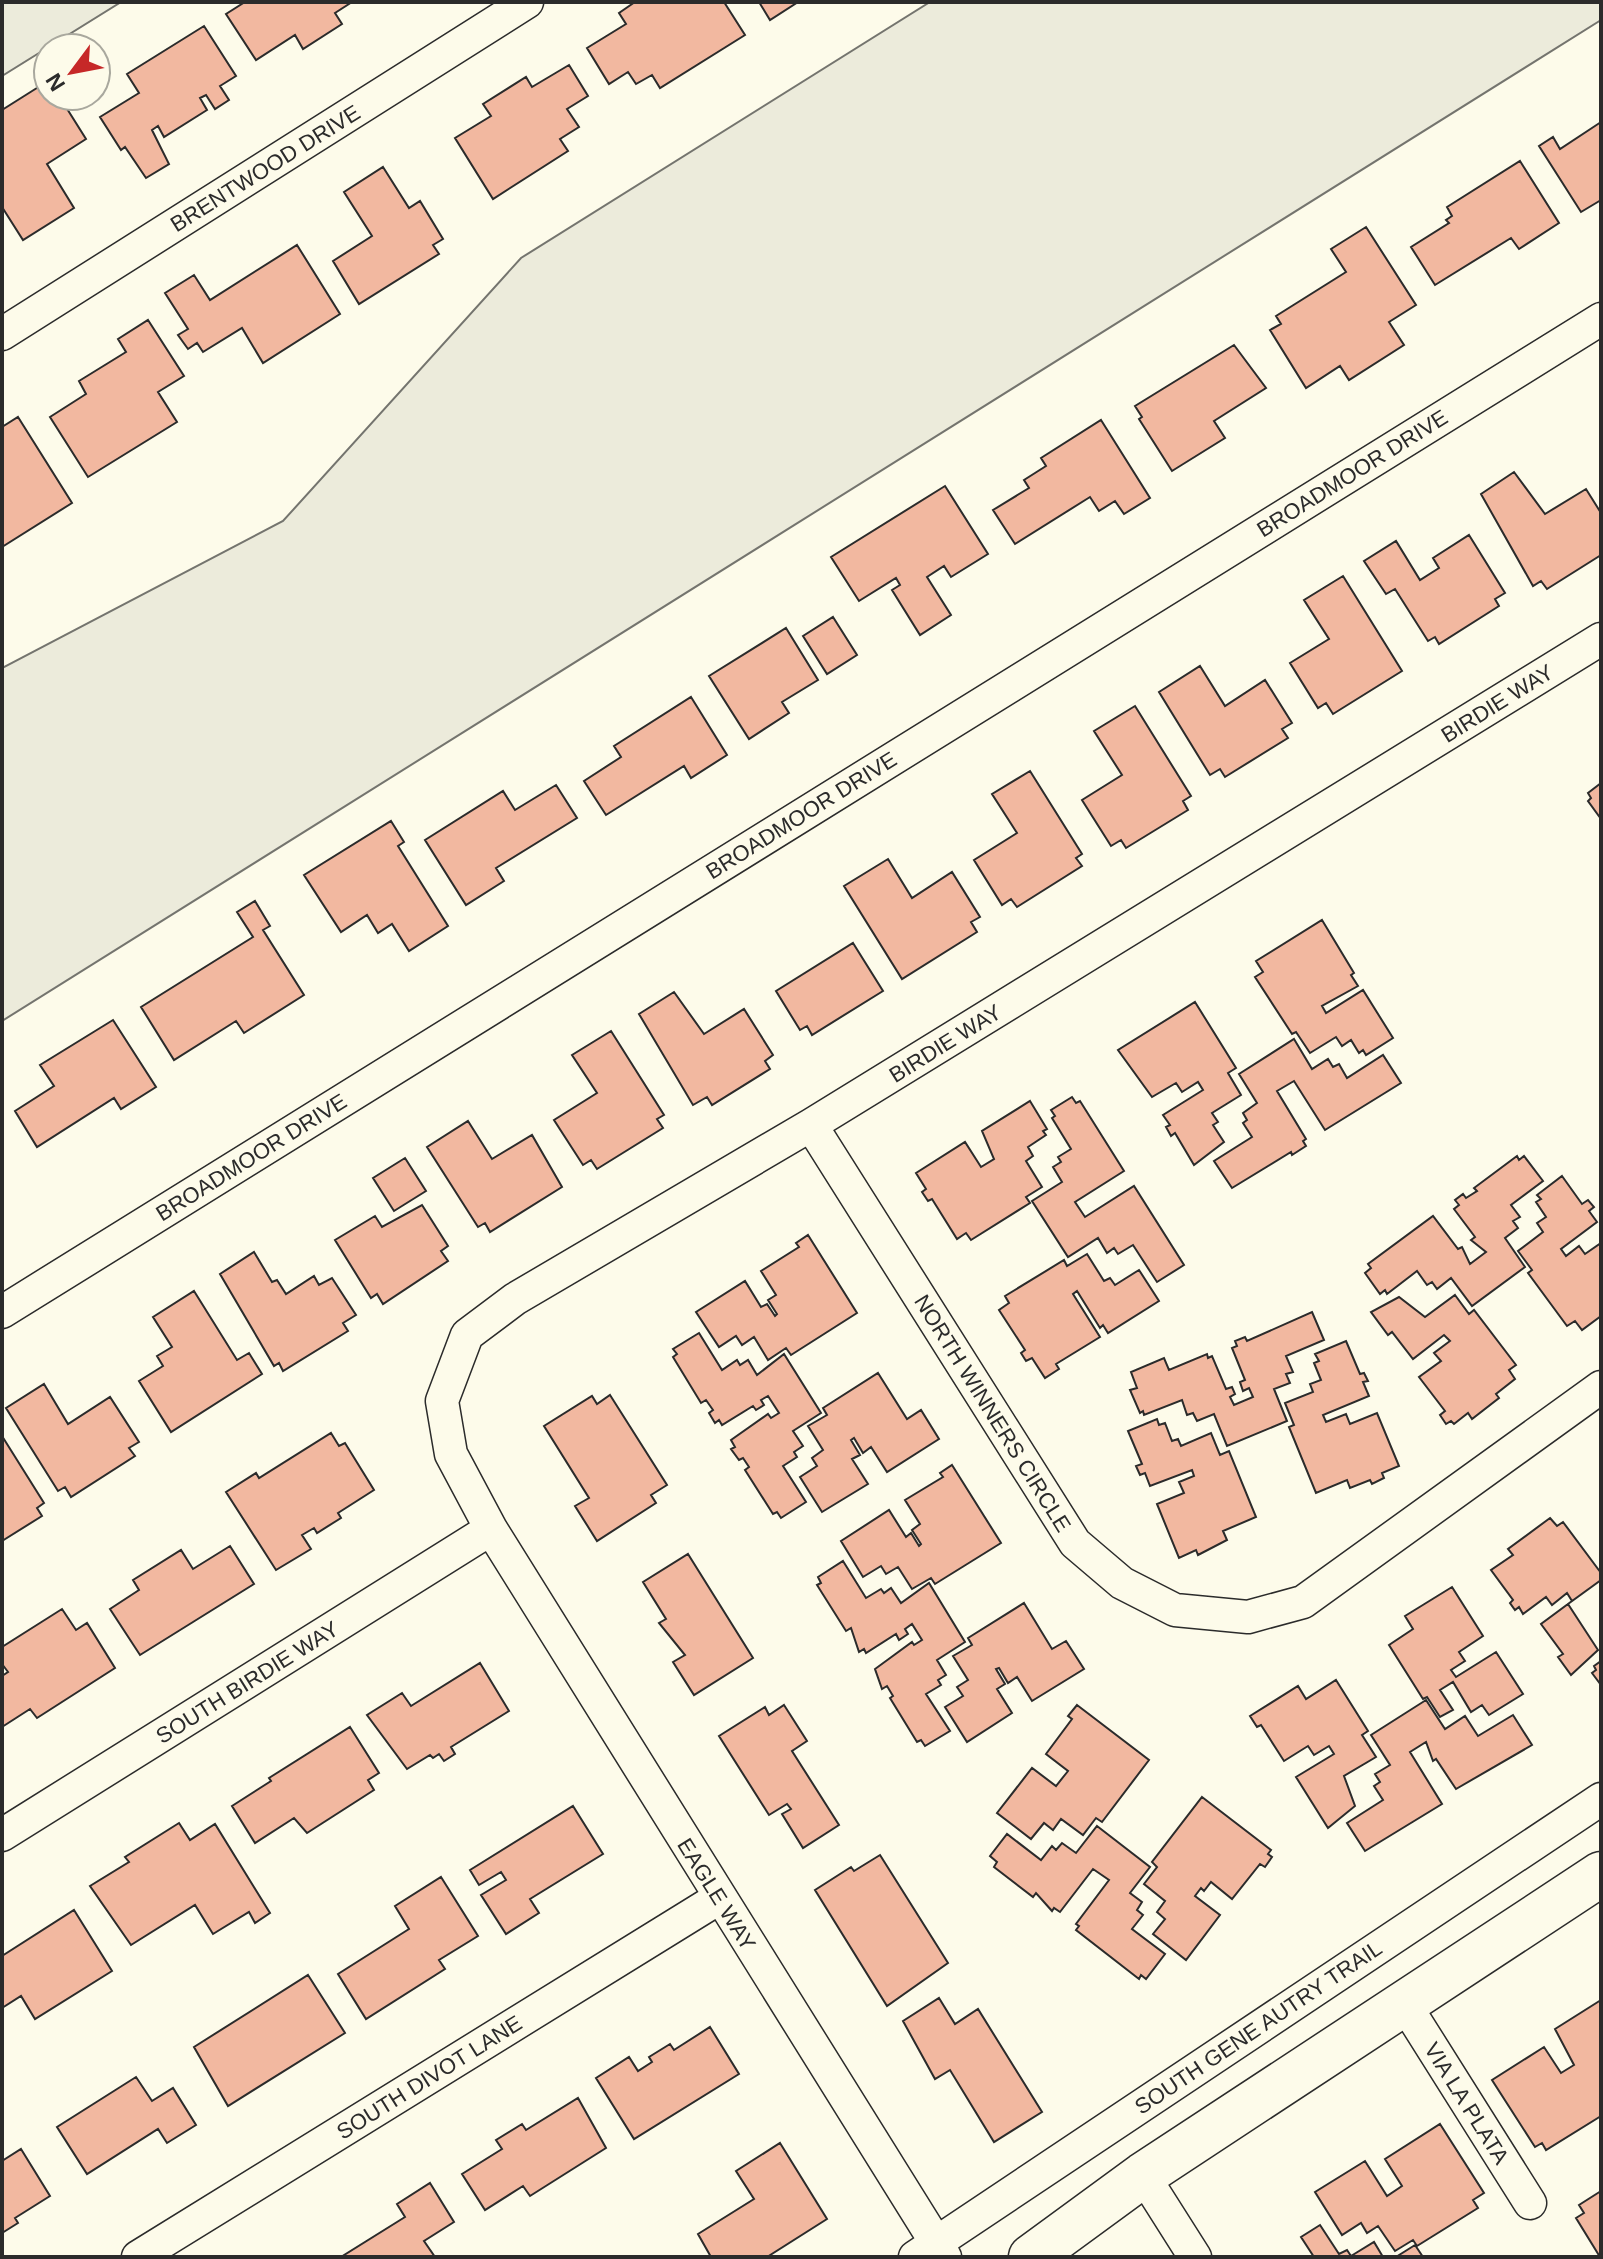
<svg xmlns="http://www.w3.org/2000/svg" width="1603" height="2259" font-family="Helvetica,sans-serif">
<style>
.green{fill:#ecebdb;stroke:#74746e;stroke-width:2}
.building{fill:#f2b8a0;stroke:#2b2b2b;stroke-width:2}
.lines{fill:none;stroke-linecap:round;stroke-linejoin:round}
.minor-casing{stroke:#2b2b2b;stroke-width:35}
.primary-casing{stroke:#2b2b2b;stroke-width:47}
.minor{stroke:#fdfbea;stroke-width:32}
.primary{stroke:#fdfbea;stroke-width:44}
.labels{text-anchor:middle;stroke-width:6;stroke-linejoin:round;paint-order:stroke}
.street-label{font-size:22px;fill:#2b2b2b;stroke:#fdfbea}
</style>
<rect width="100%" height="100%" fill="#fdfbea"/>
<path class="green" d="M2,2H121L2,76Z
M930,2H1601V20L2,1021V668L283,521L521,258Z"/>
<path class="building" d="M245,2H352L335,13L342,24L303,49L295,35L256,60L226,14Z
M635,2H724L745,35L660,88L652,75L636,84L628,72L609,84L587,48L626,24L619,13Z
M759,2H798L770,20Z
M204,26L236,76L220,86L229,100L215,109L206,95L200,98L207,110L164,137L158,126L152,130L169,164L146,178L125,147L121,150L100,117L139,93L127,74Z
M569,65L588,96L567,109L579,127L560,139L568,151L493,199L455,138L491,116L483,104L526,77L532,87Z
M48,81V96H59L86,139L47,164L74,208L23,240L2,207V110Z
M1601,122V200L1581,212L1539,146L1553,137L1560,149Z
M1520,161L1559,223L1519,249L1511,238L1435,285L1411,247L1449,223L1446,220L1452,216L1447,207Z
M383,167L409,208L420,201L443,239L433,245L439,254L359,304L333,261L372,236L344,192Z
M1366,227L1416,305L1389,322L1404,345L1349,380L1340,366L1306,388L1270,330L1281,324L1276,316L1346,272L1331,249Z
M297,245L340,314L263,363L242,328L203,352L197,343L188,349L178,335L188,329L165,293L194,275L210,300Z
M148,320L184,376L158,392L177,422L88,477L50,417L86,394L79,381L126,352L118,339Z
M1234,345L1266,388L1214,421L1225,438L1172,471L1139,419L1142,417L1135,406Z
M18,417L72,503L2,547V427Z
M1101,420L1150,498L1124,514L1115,501L1099,511L1090,497L1015,544L993,510L1029,488L1024,480L1046,466L1041,458Z
M1514,472L1545,514L1586,489L1601,513V555L1547,589L1541,581L1533,586L1481,494Z
M945,486L988,554L951,577L944,566L927,577L951,615L920,635L892,590L900,585L896,578L859,601L831,557Z
M1469,535L1505,593L1495,599L1499,606L1439,644L1435,637L1428,641L1395,589L1386,594L1364,561L1396,541L1420,580L1439,568L1433,558Z
M1343,576L1402,671L1333,714L1326,703L1318,708L1290,663L1329,639L1304,600Z
M833,617L857,655L827,674L803,636Z
M786,628L818,680L782,702L789,713L749,739L709,676Z
M1200,666L1225,706L1265,680L1292,723L1282,729L1288,738L1225,777L1220,769L1210,775L1159,692Z
M691,697L727,755L691,778L684,766L606,815L584,781L621,757L614,746Z
M1135,706L1191,796L1183,801L1188,810L1126,848L1121,840L1111,846L1082,800L1122,775L1094,731Z
M1030,771L1082,854L1076,858L1082,866L1017,907L1011,899L1002,905L974,860L1017,833L992,794Z
M1601,783V819L1588,801L1591,798L1588,793Z
M556,785L577,818L496,868L504,881L466,905L425,840L503,791L515,810Z
M391,821L404,842L398,846L448,926L409,951L392,924L378,933L367,915L341,932L304,875Z
M888,859L912,898L952,872L980,917L971,922L977,932L902,979L844,886Z
M255,901L270,926L263,930L304,995L244,1033L236,1021L174,1060L141,1007L253,937L237,912Z
M1322,920L1354,973L1351,975L1358,986L1322,1006L1326,1013L1363,990L1393,1038L1366,1055L1363,1050L1359,1053L1351,1040L1342,1046L1336,1037L1310,1053L1296,1032L1292,1034L1255,977L1263,972L1256,961Z
M853,943L883,991L812,1035L807,1026L800,1030L776,991Z
M674,992L704,1034L744,1009L773,1055L765,1061L770,1069L712,1105L707,1097L693,1105L639,1014Z
M1195,1002L1236,1068L1228,1073L1241,1095L1212,1113L1218,1122L1213,1125L1224,1142L1194,1165L1175,1133L1171,1136L1166,1127L1170,1125L1163,1115L1203,1090L1198,1082L1182,1092L1176,1083L1152,1097L1118,1050Z
M113,1020L156,1087L121,1109L114,1098L37,1147L15,1111L54,1086L40,1065Z
M611,1031L664,1115L657,1119L663,1128L597,1169L591,1160L583,1165L554,1120L597,1093L572,1055Z
M1294,1039L1312,1069L1328,1059L1333,1067L1339,1064L1347,1078L1383,1055L1401,1083L1325,1130L1294,1081L1277,1091L1306,1139L1303,1141L1306,1146L1292,1155L1291,1152L1232,1188L1214,1161L1252,1137L1243,1123L1247,1120L1243,1113L1257,1103L1239,1074Z
M1072,1097L1076,1103L1080,1101L1124,1171L1075,1202L1085,1217L1134,1186L1184,1265L1157,1282L1133,1245L1118,1254L1114,1248L1107,1253L1098,1238L1068,1257L1032,1201L1062,1182L1053,1167L1061,1162L1058,1157L1071,1149L1052,1118L1055,1116L1051,1110Z
M1030,1101L1047,1129L1043,1131L1046,1135L1028,1147L1033,1156L1026,1161L1042,1187L1026,1197L1030,1203L971,1240L966,1233L957,1239L932,1199L928,1201L922,1192L926,1189L916,1173L965,1142L981,1167L994,1159L982,1131Z
M468,1121L492,1159L532,1135L562,1187L490,1232L485,1223L478,1227L427,1147Z
M1517,1156L1519,1160L1524,1156L1543,1181L1511,1205L1520,1217L1513,1221L1518,1228L1505,1238L1525,1267L1472,1306L1451,1278L1437,1289L1432,1282L1427,1285L1417,1271L1387,1294L1385,1290L1380,1294L1365,1273L1371,1268L1368,1264L1433,1216L1458,1249L1462,1247L1470,1264L1486,1252L1471,1240L1475,1237L1454,1209L1459,1205L1455,1200L1463,1194L1466,1198L1477,1191L1474,1188Z
M405,1158L426,1191L394,1211L373,1178Z
M1562,1176L1582,1204L1588,1200L1594,1207L1589,1211L1597,1222L1561,1249L1566,1256L1579,1246L1585,1254L1601,1243V1316L1582,1330L1575,1321L1567,1326L1528,1273L1532,1270L1518,1251L1543,1232L1537,1223L1546,1217L1536,1202L1541,1199L1537,1195Z
M422,1205L448,1246L441,1251L448,1261L383,1304L377,1294L371,1298L335,1240L375,1216L382,1227Z
M808,1235L857,1313L791,1355L786,1348L768,1360L754,1337L742,1345L736,1336L719,1347L696,1312L745,1281L761,1307L767,1304L775,1316L777,1314L768,1300L776,1295L761,1271L799,1247L796,1243Z
M254,1252L272,1282L277,1280L286,1294L314,1276L319,1285L332,1278L356,1315L343,1323L348,1331L283,1371L279,1363L274,1366L220,1274Z
M1087,1254L1104,1281L1110,1278L1115,1285L1139,1270L1159,1301L1108,1333L1103,1325L1100,1328L1077,1291L1073,1294L1100,1337L1056,1364L1059,1369L1045,1378L1032,1358L1026,1361L1021,1353L1025,1350L999,1310L1009,1303L1005,1296L1064,1260L1067,1266Z
M194,1291L237,1360L249,1353L262,1374L171,1432L139,1381L163,1366L157,1356L172,1347L153,1317Z
M1455,1295L1469,1314L1474,1310L1516,1365L1509,1370L1515,1379L1496,1394L1499,1398L1472,1419L1468,1413L1454,1424L1451,1421L1446,1424L1440,1415L1445,1411L1419,1377L1441,1361L1434,1353L1450,1341L1444,1335L1413,1359L1392,1332L1388,1335L1371,1312L1399,1297L1425,1317Z
M1312,1312L1324,1340L1286,1356L1293,1372L1286,1374L1290,1383L1274,1389L1287,1421L1227,1446L1214,1414L1197,1421L1193,1413L1187,1415L1182,1400L1144,1415L1143,1411L1140,1413L1130,1390L1137,1388L1131,1372L1164,1358L1169,1370L1207,1354L1208,1358L1212,1356L1226,1389L1232,1387L1235,1394L1230,1397L1234,1405L1253,1397L1249,1388L1243,1391L1240,1382L1245,1380L1232,1348L1237,1346L1235,1341L1245,1337L1247,1341Z
M699,1333L722,1370L737,1360L740,1365L748,1360L757,1375L784,1354L821,1413L793,1431L803,1446L794,1452L797,1457L783,1466L806,1502L781,1518L777,1512L773,1514L745,1470L749,1467L743,1458L739,1460L731,1449L735,1447L731,1440L768,1414L771,1418L779,1413L768,1396L761,1400L764,1405L756,1410L753,1406L722,1425L719,1420L715,1423L709,1413L713,1410L706,1400L701,1403L673,1357L677,1354L673,1349Z
M1346,1341L1360,1374L1364,1373L1368,1381L1363,1382L1369,1396L1323,1415L1326,1422L1346,1414L1350,1424L1377,1413L1399,1466L1382,1473L1384,1478L1372,1484L1370,1480L1350,1488L1347,1480L1316,1493L1289,1427L1294,1425L1285,1403L1313,1392L1310,1384L1321,1380L1314,1363L1319,1361L1315,1354Z
M878,1373L907,1419L921,1410L939,1439L887,1472L871,1447L863,1453L854,1438L851,1440L860,1455L852,1459L868,1484L822,1512L800,1477L817,1466L812,1458L823,1450L808,1426L827,1415L823,1408Z
M44,1384L68,1424L110,1397L139,1442L129,1448L135,1456L71,1497L65,1487L58,1491L6,1408Z
M610,1395L667,1485L651,1495L656,1503L597,1541L575,1506L589,1498L544,1426L592,1396L597,1404Z
M1157,1419L1159,1425L1165,1423L1172,1441L1178,1439L1181,1446L1211,1433L1220,1455L1229,1451L1256,1517L1223,1531L1227,1540L1198,1555L1196,1550L1179,1558L1157,1504L1184,1493L1179,1482L1194,1476L1192,1470L1150,1486L1145,1473L1140,1475L1136,1466L1142,1464L1128,1431Z
M331,1433L339,1446L345,1443L374,1490L338,1513L341,1518L317,1533L314,1528L302,1535L311,1549L276,1570L226,1492L256,1473L259,1478Z
M2,1436L44,1503L37,1508L42,1516L2,1541Z
M952,1465L1001,1543L935,1584L931,1578L912,1589L898,1567L886,1574L881,1566L863,1577L841,1541L889,1510L906,1537L911,1533L919,1546L921,1544L912,1530L920,1524L905,1500L943,1477L940,1473Z
M1550,1518L1557,1526L1563,1522L1601,1573V1580L1568,1604L1598,1650L1571,1675L1558,1657L1563,1654L1541,1624L1572,1601L1567,1593L1552,1605L1546,1597L1523,1614L1519,1607L1515,1610L1510,1603L1513,1600L1491,1570L1513,1555L1508,1549Z
M230,1546L254,1584L140,1655L110,1609L139,1590L133,1580L181,1550L193,1569Z
M688,1554L753,1658L694,1695L673,1662L685,1655L659,1623L666,1619L643,1582Z
M843,1561L866,1598L881,1589L884,1593L891,1588L901,1603L929,1583L965,1642L937,1660L946,1675L938,1680L941,1685L926,1694L950,1731L925,1746L921,1740L917,1742L890,1698L893,1696L887,1686L882,1689L875,1669L912,1642L914,1645L922,1640L912,1624L905,1629L908,1634L899,1640L896,1634L866,1653L864,1649L859,1652L851,1628L846,1631L817,1585L821,1583L818,1577Z
M1452,1587L1483,1636L1459,1652L1465,1661L1451,1670L1456,1677L1496,1652L1523,1694L1489,1715L1482,1705L1471,1712L1453,1682L1440,1690L1453,1710L1440,1717L1427,1697L1423,1699L1389,1645L1413,1629L1405,1616Z
M1024,1603L1052,1649L1066,1641L1084,1669L1032,1701L1017,1677L1008,1683L999,1668L996,1669L1005,1684L997,1689L1012,1713L967,1742L945,1707L963,1696L957,1687L968,1680L953,1656L972,1645L968,1638Z
M62,1609L76,1630L87,1623L115,1668L37,1718L30,1709L2,1727V1676L8,1672L2,1664V1647Z
M1601,1661V1685L1592,1673L1596,1670L1594,1666Z
M480,1663L509,1711L451,1747L455,1754L444,1761L439,1754L433,1758L430,1755L407,1769L367,1715L402,1693L411,1706Z
M1336,1680L1368,1731L1362,1735L1376,1757L1344,1776L1355,1806L1328,1828L1296,1777L1334,1754L1329,1746L1314,1755L1308,1746L1284,1761L1261,1725L1257,1727L1250,1716L1298,1686L1306,1699Z
M1426,1700L1445,1729L1465,1716L1478,1736L1513,1715L1532,1745L1456,1789L1436,1759L1433,1761L1426,1742L1410,1752L1442,1804L1365,1851L1347,1823L1383,1800L1374,1786L1380,1782L1375,1774L1390,1765L1371,1735Z
M784,1705L807,1741L792,1751L839,1825L803,1848L782,1814L791,1809L787,1804L769,1815L719,1736L765,1707L769,1715Z
M1077,1705L1149,1760L1102,1822L1096,1818L1083,1835L1061,1819L1053,1830L1044,1823L1031,1839L997,1813L1032,1768L1056,1786L1068,1771L1046,1754L1072,1719L1068,1716Z
M350,1727L379,1773L368,1780L374,1790L307,1833L294,1818L255,1843L232,1806L271,1781L269,1778Z
M1202,1797L1271,1850L1268,1854L1272,1857L1265,1867L1260,1864L1232,1899L1211,1882L1204,1891L1201,1888L1195,1896L1220,1915L1186,1960L1153,1934L1165,1919L1157,1912L1165,1901L1144,1884L1157,1867L1152,1862Z
M573,1806L603,1854L530,1899L539,1913L506,1934L481,1895L506,1880L501,1872L479,1885L470,1870Z
M179,1823L190,1840L215,1824L270,1913L255,1923L249,1912L213,1934L195,1905L131,1945L90,1886L129,1862L125,1857Z
M1097,1826L1150,1867L1130,1893L1142,1902L1137,1910L1143,1915L1132,1929L1165,1954L1146,1979L1141,1975L1139,1979L1076,1930L1079,1926L1076,1924L1109,1880L1093,1869L1060,1912L1054,1908L1052,1911L1036,1893L1033,1897L994,1867L997,1862L990,1856L1007,1834L1041,1860L1052,1846L1056,1850L1062,1843L1076,1853Z
M880,1855L948,1963L887,2006L815,1890L851,1867L854,1871Z
M441,1877L478,1936L439,1960L445,1969L366,2019L338,1974L409,1929L395,1906Z
M74,1910L112,1971L35,2019L21,1996L2,2008V1956Z
M308,1975L345,2033L228,2106L194,2047Z
M939,1998L955,2024L978,2009L1042,2112L994,2142L950,2070L935,2079L903,2021Z
M1601,2000V2116L1546,2150L1542,2143L1535,2147L1492,2080L1544,2047L1561,2073L1574,2065L1555,2029Z
M710,2027L739,2074L634,2139L596,2078L629,2057L638,2071L652,2062L649,2057L670,2044L674,2050Z
M136,2077L152,2101L173,2088L196,2125L167,2143L158,2129L87,2174L57,2127Z
M578,2098L606,2148L530,2196L523,2186L485,2210L462,2174L502,2149L496,2140L522,2124L526,2130Z
M1440,2124L1484,2193L1473,2200L1478,2208L1417,2246L1413,2240L1395,2251L1378,2226L1367,2233L1361,2223L1342,2235L1315,2192L1365,2161L1387,2196L1402,2186L1385,2159Z
M780,2143L827,2219L767,2257H711L698,2234L754,2199L736,2171Z
M21,2149L50,2196L15,2218L18,2223L2,2233V2161Z
M430,2183L454,2222L424,2241L435,2257H341L405,2217L397,2204Z
M1601,2191V2257H1600L1576,2218L1584,2213L1579,2205Z
M1320,2225L1339,2254L1347,2250L1351,2256L1374,2242L1383,2257H1314L1301,2237Z
M1415,2245L1423,2257H1396Z"/>
<g class="lines">
<g class="minor-casing">
<path id="minor" d="M2,334L527,2
M811,1125L1075,1543L1122,1583L1175,1610L1248,1617L1303,1602L1601,1387
M2,1312L1601,319
M2,1835L491,1529
M1404,2003L1530,2203
M1143,2175L1195,2257
M138,2257L719,1898
M915,2257L1601,1799
M945,2257L491,1529L451,1454L442,1401L467,1335L515,1299L811,1125L1601,639"/>
</g>
<g class="primary-casing">
<path id="primary" d="M1031,2257L1143,2175L1601,1874"/>
</g>
<use href="#minor" class="minor"/>
<use href="#primary" class="primary"/>
</g>
<g class="labels">
<g class="street-label">
<text transform="translate(265 168) rotate(-32)" y="8">BRENTWOOD DRIVE</text>
<text transform="translate(1352 473) rotate(-32)" y="8">BROADMOOR DRIVE</text>
<text transform="translate(1497 703) rotate(-32)" y="8">BIRDIE WAY</text>
<text transform="translate(801 815) rotate(-32)" y="8">BROADMOOR DRIVE</text>
<text transform="translate(945 1043) rotate(-32)" y="8">BIRDIE WAY</text>
<text transform="translate(251 1157) rotate(-32)" y="8">BROADMOOR DRIVE</text>
<text transform="translate(993 1413) rotate(58)" y="8">NORTH WINNERS CIRCLE</text>
<text transform="translate(247 1682) rotate(-32)" y="8">SOUTH BIRDIE WAY</text>
<text transform="translate(717 1894) rotate(58)" y="8">EAGLE WAY</text>
<text transform="translate(1258 2027) rotate(-34)" y="8">SOUTH GENE AUTRY TRAIL</text>
<text transform="translate(429 2077) rotate(-32)" y="8">SOUTH DIVOT LANE</text>
<text transform="translate(1467 2103) rotate(58)" y="8">VIA LA PLATA</text>
</g>
</g>
<rect width="1603" height="2259" fill="none" stroke="#2b2b2b" stroke-width="8"/>
<g transform="translate(72 72) rotate(238)"><circle r="38" fill="#fdfbea" stroke="#a9a89e" stroke-width="2"/>
<path d="M0-6L14 30L0 20L-14 30Z" fill="#c62828"/>
<text y="-12" font-size="22" font-weight="bold" text-anchor="middle" fill="#2b2b2b">N</text>
</g>
</svg>
